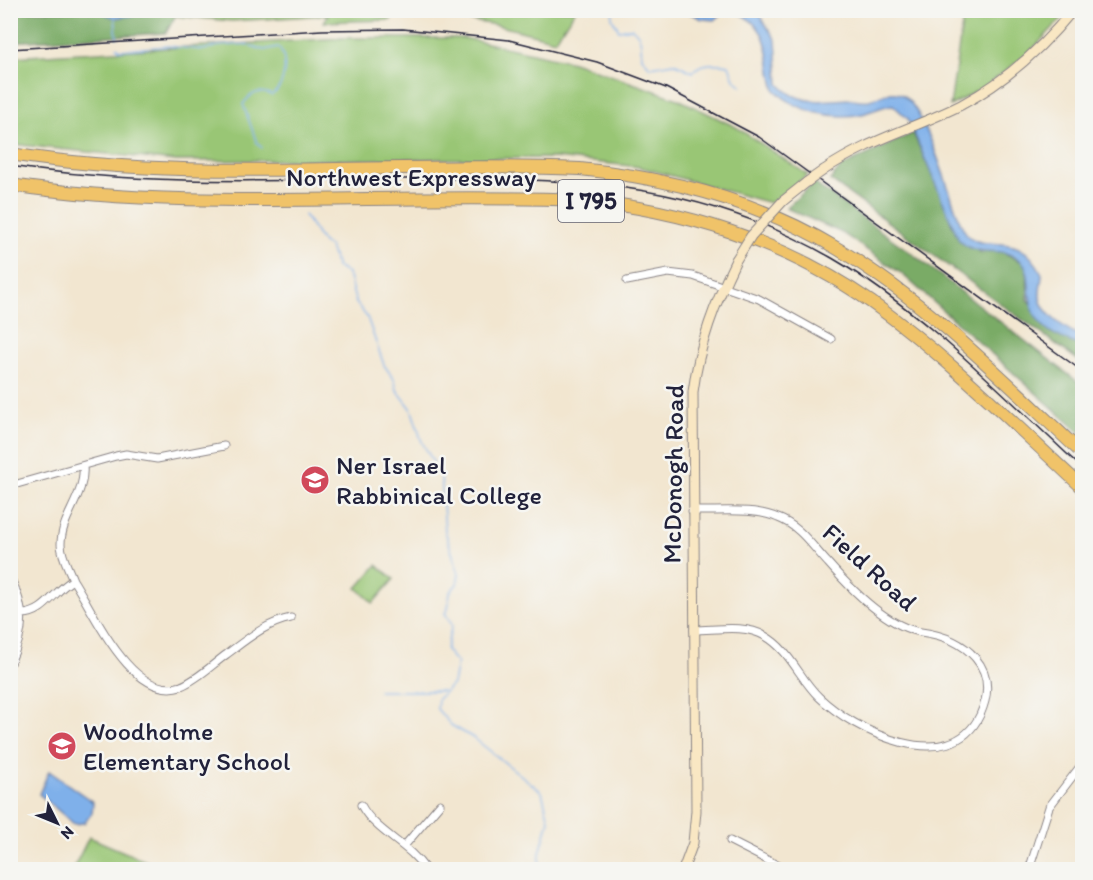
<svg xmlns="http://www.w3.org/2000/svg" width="1093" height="880" font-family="Itim,sans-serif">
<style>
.green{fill:#99c674;stroke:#5e7458;stroke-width:1.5}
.forest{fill:#7aab66;stroke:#4e6650;stroke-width:1.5}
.water{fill:#7fb0ea;stroke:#506992;stroke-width:1.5}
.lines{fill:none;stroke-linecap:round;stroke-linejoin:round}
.stream{stroke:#7fb0ea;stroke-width:1.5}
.minor-casing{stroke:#8a8486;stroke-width:9}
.secondary-casing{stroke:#8a8486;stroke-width:11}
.motorway-casing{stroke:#8a8486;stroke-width:14}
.minor{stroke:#fff;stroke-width:7}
.secondary{stroke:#f9e7c3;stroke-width:9}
.motorway{stroke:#f0c369;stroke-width:12}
.rail{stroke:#22223b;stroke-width:1.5}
.secondary-bridge-casing{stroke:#8a8486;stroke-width:11;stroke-linecap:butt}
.secondary-bridge{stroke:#f9e7c3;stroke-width:9}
.labels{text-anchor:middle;stroke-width:5;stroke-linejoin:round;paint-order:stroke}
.shield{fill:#f6f6f2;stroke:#626272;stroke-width:1.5}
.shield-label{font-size:24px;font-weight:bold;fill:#22223b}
.street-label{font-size:26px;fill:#22223b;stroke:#f6f6f2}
.poi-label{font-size:26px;fill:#22223b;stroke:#f6f6f2;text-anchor:start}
</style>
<rect width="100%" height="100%" fill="#f6f6f2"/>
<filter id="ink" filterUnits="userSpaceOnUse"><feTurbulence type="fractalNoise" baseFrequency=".0167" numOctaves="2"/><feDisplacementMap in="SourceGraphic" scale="12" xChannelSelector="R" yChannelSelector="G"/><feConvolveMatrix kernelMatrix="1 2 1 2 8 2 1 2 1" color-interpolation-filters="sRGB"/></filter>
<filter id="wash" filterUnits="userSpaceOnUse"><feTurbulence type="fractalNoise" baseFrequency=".008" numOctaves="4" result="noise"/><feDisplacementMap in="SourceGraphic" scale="24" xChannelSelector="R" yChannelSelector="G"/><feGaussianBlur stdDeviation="1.35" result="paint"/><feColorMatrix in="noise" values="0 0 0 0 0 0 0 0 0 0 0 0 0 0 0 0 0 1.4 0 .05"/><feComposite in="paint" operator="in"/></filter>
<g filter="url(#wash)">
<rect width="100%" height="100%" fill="#f2e6d0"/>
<path class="green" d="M391,10V20L324,22L328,15L232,21L175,16L178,11Z
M438,10H575V11L555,40L496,25L435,15Z
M964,11H1069L1028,54L984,87L950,106Z
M344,38H464L573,62L678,99L736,127L808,175L770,203L640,167L556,158L176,161L11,144V57Z
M377,565L394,579L373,603L357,588Z
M89,837L148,862L144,869H73Z"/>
<path class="forest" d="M11,11H178L166,33L11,42Z
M913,133L947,208L952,226L981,253L999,250L1024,263L1027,269L1028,300L1050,332L1082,347V363L830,180L841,167Z
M814,183L910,252L1082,385V434L902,274L842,233L786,208Z"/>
<path class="water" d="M98,11V10L169,11L115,18Z
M685,11L709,13L725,11L715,20L702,19Z
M734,11H757L776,40L779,84C799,107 825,100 851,99C857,99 864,101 869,100C881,97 888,90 900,94C925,103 950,198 961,224C977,264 1016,220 1042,274C1042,282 1039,290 1040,298C1044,317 1068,329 1082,338V347C1072,342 1059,338 1049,331C1018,308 1037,275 1021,261C998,242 980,261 959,240L908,119L893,105C882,106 873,111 862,114C833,120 796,112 775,90C765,56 775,28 734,11Z
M49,771L93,802L92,813L84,823L74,824L39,794Z"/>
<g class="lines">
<path class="stream" d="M613,10L612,18L619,30L632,28C644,38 640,46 642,57L650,67L674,63L693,72C699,62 718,63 729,65L734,79L742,86
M115,18L117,38
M117,47L120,50L168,46L203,50L218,46L245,44L264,50L278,47C289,59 285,86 272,95C259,90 253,91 243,104L257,143L262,148
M304,215L323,243L330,247L337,267L348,274L356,303L367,317L384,365L394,379L397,390L411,408L422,442L441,476L445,531L459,574L457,584L450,592L448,609L445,613L452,625L446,650L457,663L453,684L438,699L437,709L451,725L475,739L542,792L549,820L540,853L539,870
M379,691H443"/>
</g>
</g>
<g filter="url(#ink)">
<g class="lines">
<g class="minor-casing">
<path id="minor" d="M627,281L668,273L693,276L759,299L831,339
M10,486L116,456L126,454L157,459L224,446
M692,511C718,512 753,507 778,518C800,526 812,546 828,563C850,588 888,627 921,632C965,638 1002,667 980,715C950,778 854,731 819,697C799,678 790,650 765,636C744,624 717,630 694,630
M10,577C26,608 25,631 10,663
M73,580C94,612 132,702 181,686C197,680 213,664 227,654C247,639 266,623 291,618
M23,614C46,613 54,590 73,580C69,569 61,556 61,544C61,516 86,495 83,466
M361,805C376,833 408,843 426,870
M730,841L787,870
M405,845L440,804
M1029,870L1049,807L1082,764"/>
</g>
<g class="secondary-casing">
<path id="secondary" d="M824,170C866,141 915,128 961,105C1005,82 1042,48 1073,10
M783,201L807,182
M683,870L693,843L696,811L693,392C699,344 715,303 736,260"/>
</g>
<g class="motorway-casing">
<path id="motorway" d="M10,154C199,184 390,161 580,169C671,178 759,201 838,249C929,303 1005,382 1082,453
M10,185C199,213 389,192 578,200C682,209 785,242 871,302C947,356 1014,424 1082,487"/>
</g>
<use href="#minor" class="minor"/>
<use href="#secondary" class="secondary"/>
<use href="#motorway" class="motorway"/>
<path class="rail" d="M10,49L322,30L403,29L509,40L597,62L666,88L759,137L1082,371
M10,166C136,185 263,181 390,179C551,178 686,174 832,258C926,313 1003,395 1082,468"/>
<g class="secondary-bridge-casing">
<path id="secondary-bridge" d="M807,182L824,170
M736,260L751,236L783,201"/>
</g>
<use href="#secondary-bridge" class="secondary-bridge"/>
</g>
</g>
<defs>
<g id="university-disc" transform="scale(1.5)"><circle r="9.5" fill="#d1495b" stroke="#f6f6f2"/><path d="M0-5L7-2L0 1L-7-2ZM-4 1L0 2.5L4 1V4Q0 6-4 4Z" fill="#fff"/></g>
<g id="school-disc" transform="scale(1.5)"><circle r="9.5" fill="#d1495b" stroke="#f6f6f2"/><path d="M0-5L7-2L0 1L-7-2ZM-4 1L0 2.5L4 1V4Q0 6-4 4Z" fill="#fff"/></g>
</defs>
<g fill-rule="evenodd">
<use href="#university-disc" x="315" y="480"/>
<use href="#school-disc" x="62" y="746"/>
</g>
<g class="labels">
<rect class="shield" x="558" y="180" width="66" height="42" rx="4.5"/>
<g class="shield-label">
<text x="591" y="209">I 795</text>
</g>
<g class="street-label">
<text x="411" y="186">Northwest Expressway</text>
<text transform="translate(673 474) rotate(-89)" y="9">McDonogh Road</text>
<text transform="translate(870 567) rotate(42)" y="9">Field Road</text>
</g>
<g class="poi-label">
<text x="336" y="474">Ner Israel<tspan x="336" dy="30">Rabbinical College</tspan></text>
<text x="83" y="740">Woodholme<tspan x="83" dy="30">Elementary School</tspan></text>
</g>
</g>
<rect width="1093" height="880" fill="none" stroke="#f6f6f2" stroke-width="36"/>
<g transform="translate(57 823) rotate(133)" stroke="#f6f6f2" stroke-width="4.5" paint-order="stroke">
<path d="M0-4.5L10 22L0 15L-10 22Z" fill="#22223b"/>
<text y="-9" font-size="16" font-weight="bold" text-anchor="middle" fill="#22223b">N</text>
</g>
</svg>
